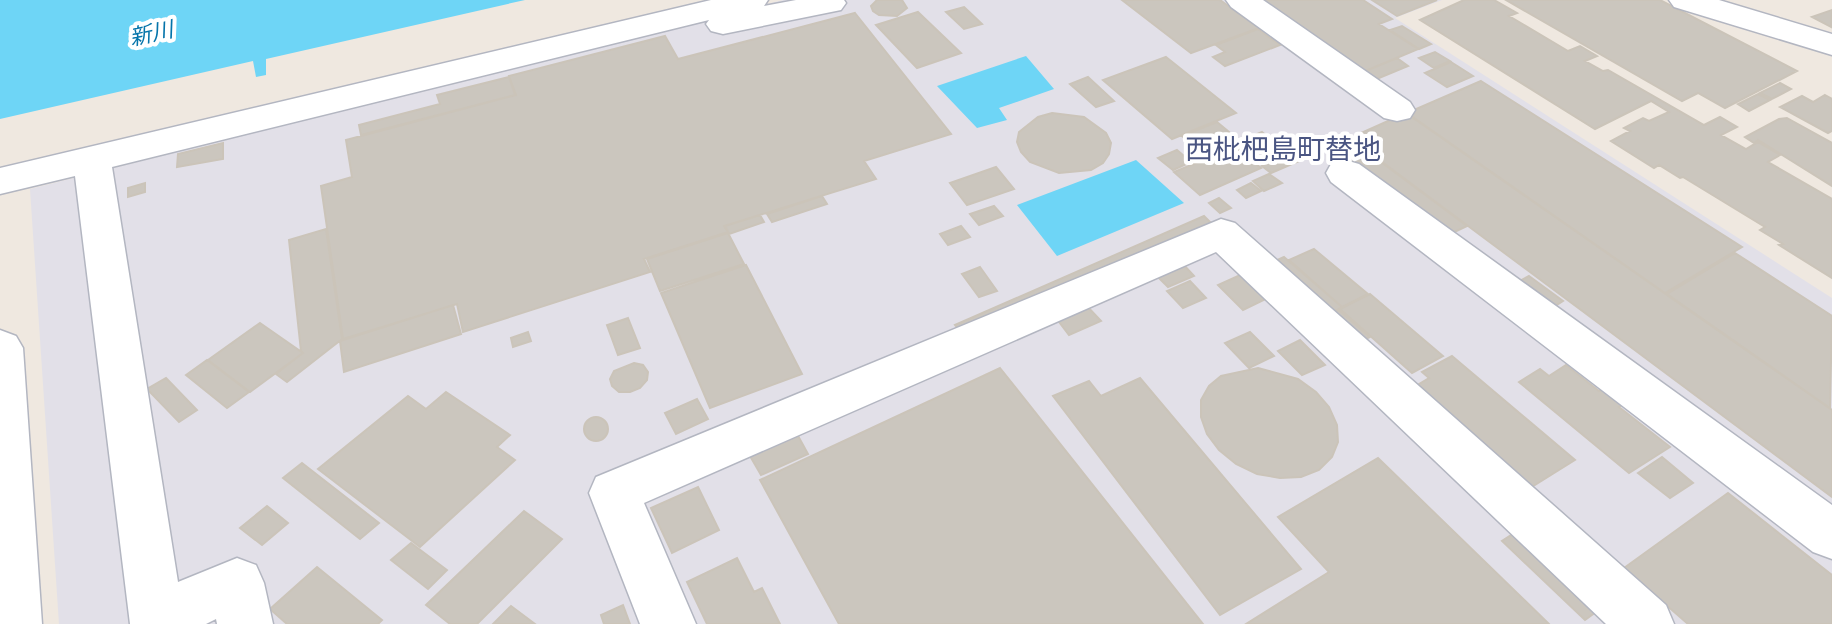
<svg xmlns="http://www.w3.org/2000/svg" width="1832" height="624" font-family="Jost,'Noto Sans JP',sans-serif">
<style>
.industrial{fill:#e2e0e8}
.water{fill:#6ed5f6}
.building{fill:#cbc6be;stroke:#cbc4b9;stroke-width:2}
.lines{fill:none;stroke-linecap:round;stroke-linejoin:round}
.minor-casing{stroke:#b3b6c1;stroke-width:3}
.minor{fill:#fff;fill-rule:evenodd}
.labels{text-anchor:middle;stroke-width:8;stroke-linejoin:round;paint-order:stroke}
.far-water-label{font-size:22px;font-style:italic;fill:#0574aa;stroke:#fff}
.quarter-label{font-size:28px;fill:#4a5582;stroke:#fff}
</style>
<rect width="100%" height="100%" fill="#efe8e0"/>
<path class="industrial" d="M783,0H1442L1395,18L1832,298V624H59L30,189Z"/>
<path class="water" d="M0,0H525L266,59V75L256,77L253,61L0,119Z
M1026,56L1054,89L999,108L1007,120L977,128L937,86Z
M1136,160L1184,203L1057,256L1017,205Z"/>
<path class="building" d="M902,0L907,8L897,16L879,15L873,11L871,6L877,0Z
M1122,0H1220L1259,28L1191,53Z
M1258,0H1363L1392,19L1379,24L1418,49L1363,72Z
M1372,0H1437L1397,16Z
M1464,0H1494L1517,13L1509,16L1568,51L1580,46L1597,56L1585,61L1603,71L1608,70L1704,125L1720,117L1737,127L1721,135L1746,149L1758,142L1780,155L1768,162L1832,199V278L1779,245L1783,244L1760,230L1765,227L1683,177L1680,178L1659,165L1654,168L1611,141L1630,131L1624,128L1643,118L1649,121L1669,112L1651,101L1595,129L1420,20Z
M1506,0H1660L1797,71L1725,108L1698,93L1682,101Z
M964,7L982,24L964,29L946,12Z
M1832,10L1831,27L1812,17Z
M918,12L961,53L917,68L876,25Z
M855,13L951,134L864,161L876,179L724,226L728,232L644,259L650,272L463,332L457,304L343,339L321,186L352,177L346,140L516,95L509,76L665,36L678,59Z
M1402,26L1431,44L1419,49L1390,30Z
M1258,29L1280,45L1225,66L1213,57L1225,52L1216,45Z
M1435,52L1450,61L1434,68L1419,58Z
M1166,57L1236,113L1172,139L1103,80Z
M1397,58L1408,66L1374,80L1363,72Z
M1451,62L1473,76L1447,87L1425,73Z
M509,77L515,95L361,135L359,125L440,104L437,95Z
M1088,77L1114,101L1096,107L1070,84Z
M1481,81L1742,247L1665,293L1407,113Z
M1780,83L1791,89L1772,99L1760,93Z
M1758,94L1770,100L1749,111L1738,104Z
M1825,95L1832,99V131L1828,133L1780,107L1802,96L1813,102Z
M1052,113L1084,117L1106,133L1111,143L1109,154L1103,163L1091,170L1059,173L1030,162L1021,152L1017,142L1019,132L1038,117Z
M1406,113L1832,410V497L1350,138Z
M1787,118L1832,143V186L1758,140L1754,143L1745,137L1779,119Z
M1217,122L1229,132L1193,146L1182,136Z
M1262,132L1272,140L1253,148L1243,140Z
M1350,139L1467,226L1448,235L1333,146Z
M223,143V159L177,167L178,154Z
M1216,144L1225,151L1235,147L1261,168L1200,195L1174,172L1196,163L1188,156Z
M1177,150L1191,162L1173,170L1158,158Z
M1295,151L1304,159L1271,173L1262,166Z
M996,167L1014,189L967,205L950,183Z
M1269,174L1282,183L1264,191L1253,181Z
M145,183V192L128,197V188Z
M1251,183L1261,191L1246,198L1237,190Z
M822,196L827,204L772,222L767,214Z
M1219,198L1231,208L1220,213L1209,203Z
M994,206L1003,216L979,225L970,214Z
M760,215L764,222L729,234L725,226Z
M1204,216L1213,225L964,336L955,325Z
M961,226L970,237L948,245L940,234Z
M326,229L342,339L287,382L276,374L303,353L301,351L289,240Z
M728,233L744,264L660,291L647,259Z
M1314,249L1368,294L1342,307L1289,260Z
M1735,253L1832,316L1830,408L1667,294Z
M1284,257L1342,307L1328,315L1271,263Z
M1180,261L1194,276L1168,287L1153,272Z
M746,265L802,374L710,408L661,293Z
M980,267L997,291L979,297L962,274Z
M1247,272L1272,296L1243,310L1218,285Z
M1529,276L1563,301L1552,308L1518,282Z
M1190,281L1206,298L1183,308L1167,291Z
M1370,294L1443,356L1412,373L1340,309Z
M1083,302L1101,321L1069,335L1053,314Z
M453,305L461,334L344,372L340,341Z
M1339,310L1370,337L1359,342L1329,315Z
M628,318L640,348L618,355L607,325Z
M260,323L303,353L250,392L208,360Z
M528,332L531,341L513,347L511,338Z
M1250,332L1274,356L1249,368L1225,343Z
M1300,340L1325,365L1302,375L1278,351Z
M1452,356L1575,460L1530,488L1416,386L1429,378L1422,372Z
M207,360L249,392L227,408L186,375Z
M634,363L643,365L648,372L647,380L640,388L630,392H619L612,386L610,379L614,371Z
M1566,365L1599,391L1607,386L1627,402L1619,407L1670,447L1629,473L1519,382L1540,369L1549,376Z
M1000,368L1203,624H839L760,480Z
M1258,368L1298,379L1316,392L1329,407L1337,425L1338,442L1332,457L1319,470L1301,477L1280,478L1257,474L1236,464L1219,450L1207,434L1201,417V400L1209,386L1221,376Z
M166,378L197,410L179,422L147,389Z
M1140,378L1301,569L1220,615L1053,396L1089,381L1101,396Z
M446,392L510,435L497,447L515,460L420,547L318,469L408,396L426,409Z
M697,399L708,419L676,434L665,413Z
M584 429a12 12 0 1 1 24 0a12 12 0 1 1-24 0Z
M797,434L808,454L761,475L750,456Z
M1662,457L1693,483L1670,498L1638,473Z
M1378,458L1549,624H1246L1329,572L1278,517Z
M302,463L379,523L360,539L283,478Z
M698,487L719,530L672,553L651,508Z
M1728,493L1832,575V624H1688L1624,568Z
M267,506L288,523L262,545L240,528Z
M524,511L562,539L477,624H450L426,605Z
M1519,530L1603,607L1585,620L1502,541Z
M411,543L447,570L428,589L391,560Z
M737,558L754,592L762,588L780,624H707L687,582Z
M317,567L382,620L378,624H287L270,609Z
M623,605L630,624H604L601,615Z
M511,606L535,624H493Z"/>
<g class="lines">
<g class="minor-casing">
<path id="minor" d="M711,0H768L764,6L796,0H844L846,3L841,10L723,34L711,31L706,24L709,20L112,167L178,582L237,558L256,565L264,583L273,624H217L216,619L206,624H130L75,176L0,194V168Z
M1226,0H1263L1410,102L1415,110L1410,118L1397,121L1384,118L1231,7Z
M1669,0H1719L1832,34V55L1674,7Z
M1345,160L1359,164L1832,505V559L1813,552L1331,182L1326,173L1331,164Z
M1221,219L1235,223L1666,605L1674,624H1606L1216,252L644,503L696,624H640L589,493L596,477Z
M0,330L16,336L23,348L42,624H0Z"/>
</g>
<use href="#minor" class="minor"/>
</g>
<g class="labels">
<g class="far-water-label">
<text transform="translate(151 33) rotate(-12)" y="8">新川</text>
</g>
<g class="quarter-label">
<text x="1283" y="159">西枇杷島町替地</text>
</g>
</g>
</svg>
